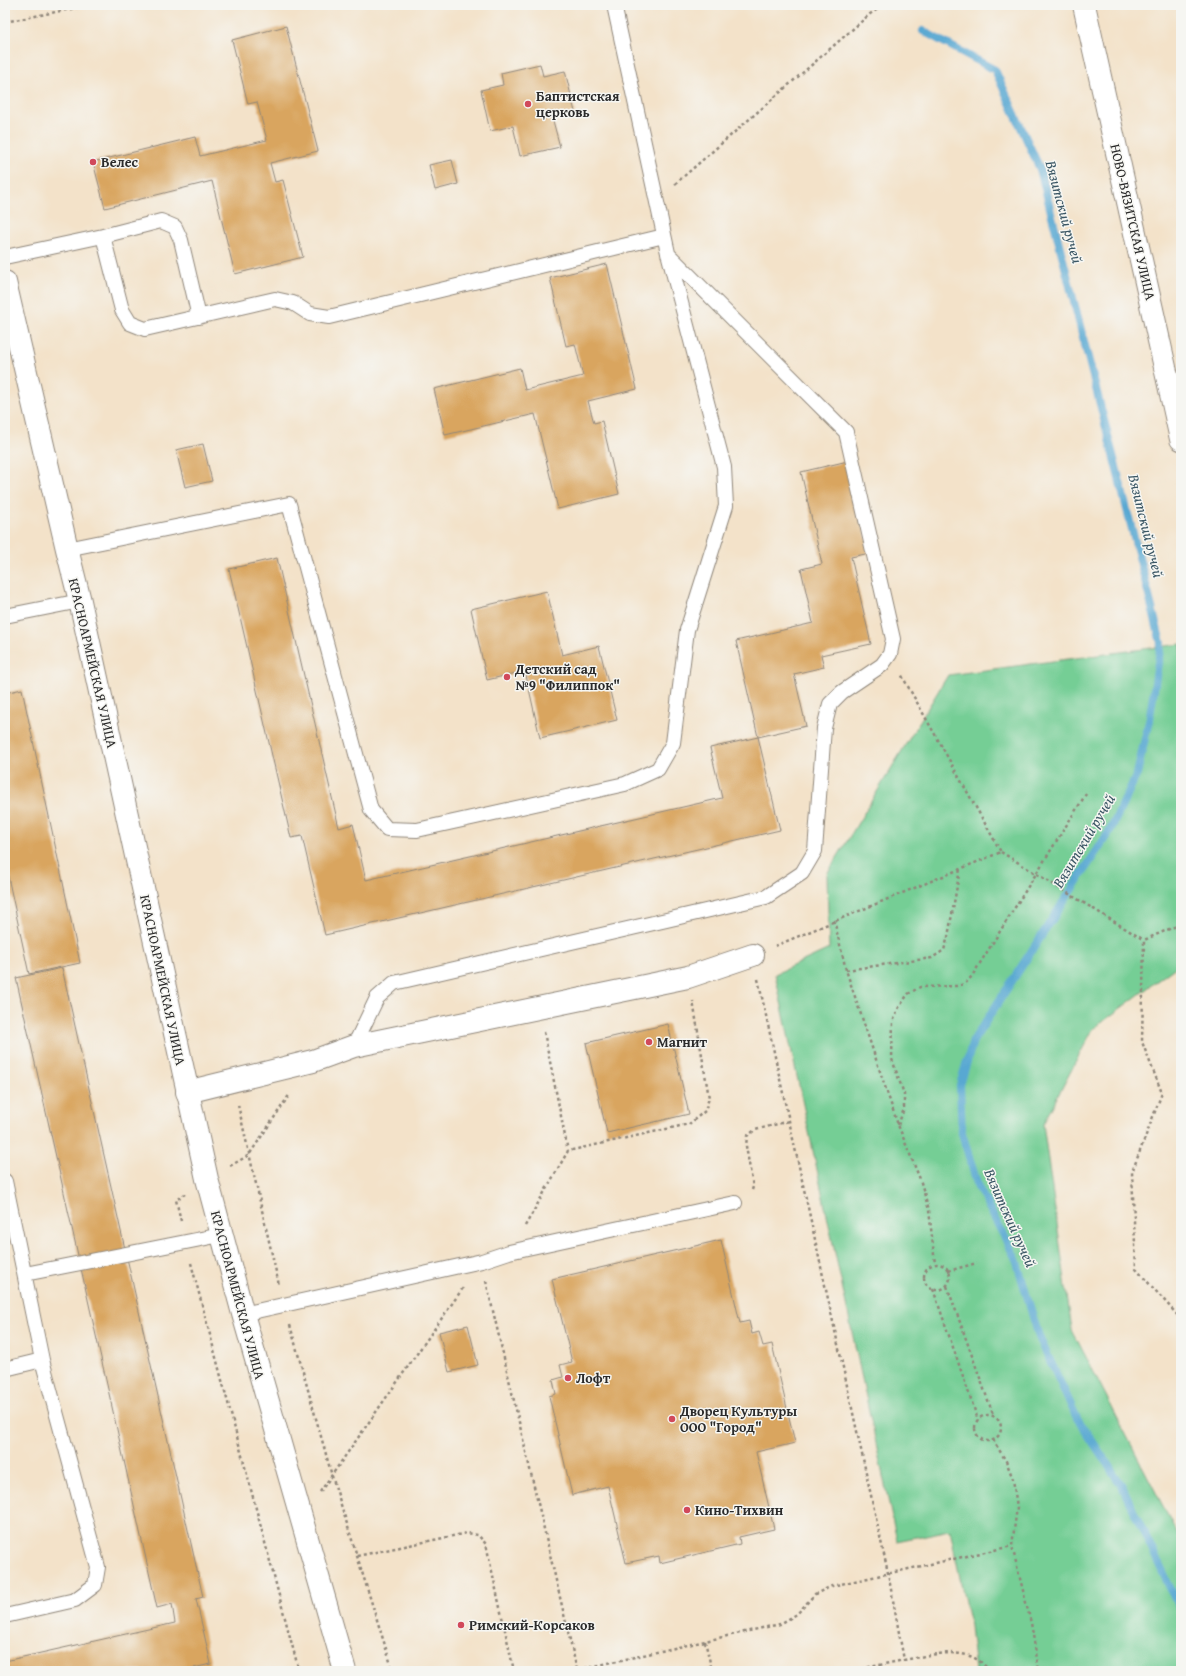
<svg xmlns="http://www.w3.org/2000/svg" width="1186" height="1676" font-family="'Gentium Book Plus',serif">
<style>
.green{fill:#75ce95;stroke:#507c60}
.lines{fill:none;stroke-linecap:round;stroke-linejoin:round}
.stream{stroke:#58a8d2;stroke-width:8}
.building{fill:#d9a55e}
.service-casing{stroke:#8f867a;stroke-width:16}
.minor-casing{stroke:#8f867a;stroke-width:24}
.tertiary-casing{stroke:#8f867a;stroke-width:24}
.path{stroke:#8f867a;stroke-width:2.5;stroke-dasharray:3 3;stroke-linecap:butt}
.service{stroke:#fff;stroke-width:14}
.minor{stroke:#fff;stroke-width:22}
.tertiary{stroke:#fff;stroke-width:22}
.path-bridge{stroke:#8f867a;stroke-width:2.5;stroke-dasharray:3 3;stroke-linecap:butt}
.poi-dot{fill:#d1495b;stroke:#f6f6f2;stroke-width:1.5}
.labels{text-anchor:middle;stroke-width:3;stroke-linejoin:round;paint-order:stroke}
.poi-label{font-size:14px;font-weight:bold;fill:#2b2b2b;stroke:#f6f6f2;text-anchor:start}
.street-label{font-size:14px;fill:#2b2b2b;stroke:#f6f6f2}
.water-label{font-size:15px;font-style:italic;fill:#3b5765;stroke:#f6f6f2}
</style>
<rect width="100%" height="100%" fill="#f6f6f2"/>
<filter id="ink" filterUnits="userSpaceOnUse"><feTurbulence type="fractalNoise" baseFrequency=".025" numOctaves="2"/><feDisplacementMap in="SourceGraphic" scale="8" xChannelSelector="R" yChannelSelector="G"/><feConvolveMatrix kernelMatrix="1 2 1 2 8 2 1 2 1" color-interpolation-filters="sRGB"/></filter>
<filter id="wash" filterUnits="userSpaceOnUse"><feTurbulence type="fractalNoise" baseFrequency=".012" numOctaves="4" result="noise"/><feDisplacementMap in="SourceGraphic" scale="16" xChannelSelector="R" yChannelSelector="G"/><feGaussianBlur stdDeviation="0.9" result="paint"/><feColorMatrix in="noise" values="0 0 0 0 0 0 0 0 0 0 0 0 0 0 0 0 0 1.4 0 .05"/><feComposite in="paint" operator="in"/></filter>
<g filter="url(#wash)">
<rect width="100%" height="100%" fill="#f3e2c9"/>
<path class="green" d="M1181,644V963L1093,1029L1043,1124L1072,1330L1181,1541V1671H975L970,1626L950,1530L897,1541L775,974L829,949L827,874L948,675Z"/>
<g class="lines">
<path class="stream" d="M923,31L995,70L1040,169L1161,643L1150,716L1137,774L1111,829L973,1041L960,1085L962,1133L978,1187L1016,1259L1039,1337L1077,1418L1122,1486L1181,1611"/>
</g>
<g id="blocks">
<path class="building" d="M286,26L318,151L270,163L275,182L283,180L303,257L235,274L212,181L105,208L93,162L195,137L200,156L267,140L257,102L248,104L232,40Z
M540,64L543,76L565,71L575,112L552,117L560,147L520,156L513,126L490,131L481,90L503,85L501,73Z
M452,160L458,184L435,190L429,165Z
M607,264L637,389L588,401L594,423L602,421L619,494L558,509L535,414L445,435L434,389L520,368L525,390L583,376L575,344L566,346L550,278Z
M203,444L212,481L185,487L176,450Z
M848,461L870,553L851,557L871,644L821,655L824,667L794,674L806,726L758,737L780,830L325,935L302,836L291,838L229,569L277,558L339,828L353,824L366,880L722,798L710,748L758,737L736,641L813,623L801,569L822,564L801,472Z
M547,591L562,655L599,646L617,720L540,738L525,671L487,680L471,609Z
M22,689L80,963L29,974L5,863V693Z
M62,968L203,1597L196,1599L211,1664L180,1671H5V1661L175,1623L172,1604L157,1608L16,978Z
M668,1024L689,1114L607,1133L586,1043Z
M721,1240L740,1323L749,1321L752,1334L759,1332L763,1346L772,1344L795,1443L756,1452L774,1529L739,1537L740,1544L660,1563L659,1556L626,1563L608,1486L572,1495L549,1396L556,1394L553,1380L563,1377L560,1365L572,1362L552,1279Z
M468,1325L478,1365L449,1372L439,1332Z"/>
</g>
</g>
<g filter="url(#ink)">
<use href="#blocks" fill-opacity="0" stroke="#8f867a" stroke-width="1"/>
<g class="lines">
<g class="service-casing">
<path id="service" d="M103,236L161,221L175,227L181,240L199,317
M5,257L103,236L122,310L130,323L145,329L275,299L293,303L310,314L329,317L664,236
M67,549L289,504L371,810L387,829L417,830L625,784L658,769L673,743L687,630L726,506L724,467L668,253L614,5
M5,616L80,601
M354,1046L377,998L394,983L766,897L802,873L815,851L824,728L830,704L842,692L882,665L890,654L893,639L846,432L668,254
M5,1181L42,1360L98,1567L95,1585L75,1600L5,1616
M25,1274L221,1235
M243,1314L482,1261L509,1252L735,1203
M5,1369L42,1360"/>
</g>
<g class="minor-casing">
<path id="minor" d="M1084,5L1181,439
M187,1092L313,1061L354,1046L688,977L753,955"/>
</g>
<g class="tertiary-casing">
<path id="tertiary" d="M5,282L67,549L80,601L207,1179L243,1314L345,1671"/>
</g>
<path class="path" d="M5,22L91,5
M675,184L870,14L884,5
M834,920L846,970L898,1125L920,1179L929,1210L935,1264
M1181,924L1144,940L1142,1042L1162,1093L1132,1172L1136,1269L1181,1319
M775,946L1001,852L901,674
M846,970L932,958L944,950L948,937L960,869
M758,979L888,1573L904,1660C932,1655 970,1643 989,1671
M544,1032L568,1151
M238,1105L279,1285
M898,1125L904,1109V1094L892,1059L893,1022L898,1009L908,994L920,987L956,986L965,984L972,976L1086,794
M230,1166L249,1155L290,1094
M752,1190L753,1187L746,1146L747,1136L755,1130L789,1121
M181,1221L176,1200L185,1194
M525,1226L568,1151L689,1124L705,1111L709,1098L693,1001
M191,1263L299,1671
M924 1277a13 13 0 1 1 26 0a13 13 0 1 1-26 0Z
M948,1271L977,1263
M486,1281L577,1670
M947,1286L994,1417
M933,1289L978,1420
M290,1325L332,1476L393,1671
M975 1428a13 13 0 1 1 26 0a13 13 0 1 1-26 0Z
M993,1440L1006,1461L1013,1479L1017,1507L1012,1546L1031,1623L1039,1671
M320,1492L463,1288
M357,1556L467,1533L478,1535L486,1544L514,1671
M705,1641L712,1671
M573,1671L780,1624L797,1614L815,1594L832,1586L1012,1546
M850,1671L904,1660"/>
<use href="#service" class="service"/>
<use href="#minor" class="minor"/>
<use href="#tertiary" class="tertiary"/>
<path class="path-bridge" d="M1001,852L1144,940"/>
</g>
</g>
<g class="poi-dot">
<circle cx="528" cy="104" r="4"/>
<circle cx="93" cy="162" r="4"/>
<circle cx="507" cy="677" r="4"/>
<circle cx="649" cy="1042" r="4"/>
<circle cx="568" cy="1378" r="4"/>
<circle cx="672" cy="1419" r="4"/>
<circle cx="687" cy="1510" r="4"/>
<circle cx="461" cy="1625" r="4"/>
</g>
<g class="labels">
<g class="poi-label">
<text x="536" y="101">Баптистская<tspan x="536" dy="16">церковь</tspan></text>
<text x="101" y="167">Велес</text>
<text x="515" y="674">Детский сад<tspan x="515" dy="16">№9 "Филиппок"</tspan></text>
<text x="657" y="1047">Магнит</text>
<text x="576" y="1383">Лофт</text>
<text x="680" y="1416">Дворец Культуры<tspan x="680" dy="16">ООО "Город"</tspan></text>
<text x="695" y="1515">Кино-Тихвин</text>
<text x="469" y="1630">Римский-Корсаков</text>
</g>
<g class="street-label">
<text transform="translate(1133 222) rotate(77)" y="5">НОВО-ВЯЗИТСКАЯ УЛИЦА</text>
<text transform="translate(93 663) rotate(77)" y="5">КРАСНОАРМЕЙСКАЯ УЛИЦА</text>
<text transform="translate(163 980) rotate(78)" y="5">КРАСНОАРМЕЙСКАЯ УЛИЦА</text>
<text transform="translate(238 1295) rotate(75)" y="5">КРАСНОАРМЕЙСКАЯ УЛИЦА</text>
</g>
<g class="water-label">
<text transform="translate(1064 212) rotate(75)" y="5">Вязитский ручей</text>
<text transform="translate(1146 526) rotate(76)" y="5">Вязитский ручей</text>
<text transform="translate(1084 841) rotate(-59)" y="5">Вязитский ручей</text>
<text transform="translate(1010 1218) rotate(66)" y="5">Вязитский ручей</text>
</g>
</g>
<rect width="1186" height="1676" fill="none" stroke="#f6f6f2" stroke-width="20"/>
</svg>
